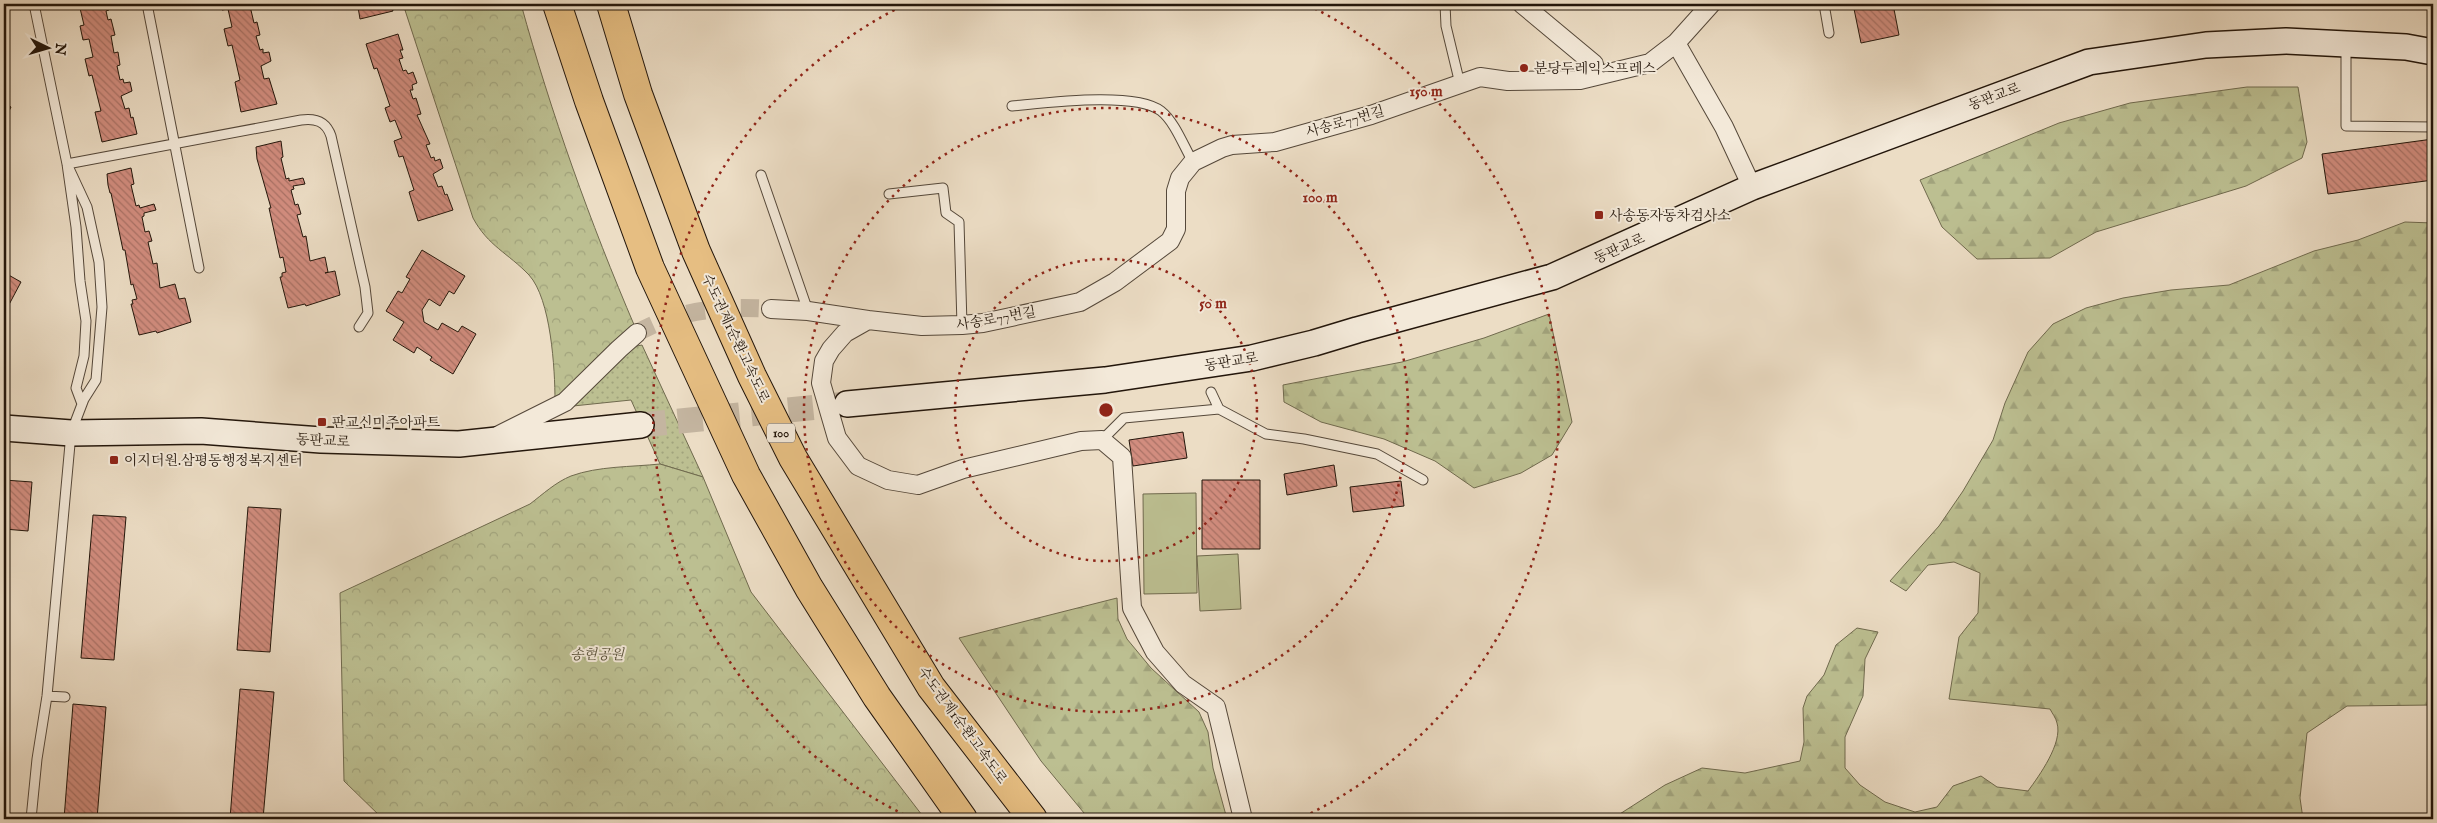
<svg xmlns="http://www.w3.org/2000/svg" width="2437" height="823" font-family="'IM FELL English','Noto Serif KR',serif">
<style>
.grass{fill:url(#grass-dots);stroke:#706a4e}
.forest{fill:url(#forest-firs);stroke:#706a4e}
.park{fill:url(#park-crowns);stroke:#706a4e}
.garden{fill:#bcbf91;stroke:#706a4e}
.building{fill:url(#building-back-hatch);stroke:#23160b}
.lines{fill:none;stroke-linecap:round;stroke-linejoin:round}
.street-tunnel{stroke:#c4b5a0;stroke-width:18;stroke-dasharray:18 9;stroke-linecap:butt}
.secondary-tunnel{stroke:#c4b5a0;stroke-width:25;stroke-dasharray:25 12;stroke-linecap:butt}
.lane-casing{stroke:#55483a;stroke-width:11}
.street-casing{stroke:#55483a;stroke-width:20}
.secondary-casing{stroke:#23160b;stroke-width:28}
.highway-casing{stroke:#23160b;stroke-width:30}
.lane{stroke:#f3e9d9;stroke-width:9}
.street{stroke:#f3e9d9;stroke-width:18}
.secondary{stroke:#f3e9d9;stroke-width:25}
.highway{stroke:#e6be82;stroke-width:28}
.ring{fill:none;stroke:#8f2418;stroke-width:2.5;stroke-dasharray:2.5 5}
.poi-dot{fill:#8f2418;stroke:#f3e9d9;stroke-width:2}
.labels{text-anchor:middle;stroke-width:4;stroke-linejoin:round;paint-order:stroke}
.shield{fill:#f3e9d9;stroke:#615549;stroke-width:1}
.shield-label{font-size:12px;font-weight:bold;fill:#23160b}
.poi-label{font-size:14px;fill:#23160b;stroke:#f3e9d9;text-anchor:start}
.street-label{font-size:14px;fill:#23160b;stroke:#f3e9d9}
.park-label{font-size:14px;font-style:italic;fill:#59513a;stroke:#f3e9d9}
.centre{fill:#8f2418;stroke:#f3e9d9;stroke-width:2.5}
.ring-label{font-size:15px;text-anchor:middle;font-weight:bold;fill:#8f2418;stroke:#f3e9d9;stroke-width:4;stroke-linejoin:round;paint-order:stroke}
</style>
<defs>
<pattern id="grass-dots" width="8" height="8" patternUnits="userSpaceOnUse" patternTransform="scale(1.25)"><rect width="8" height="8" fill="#bcbf91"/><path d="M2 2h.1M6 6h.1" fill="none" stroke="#a1a37c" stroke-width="1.8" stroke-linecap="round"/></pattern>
<pattern id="forest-firs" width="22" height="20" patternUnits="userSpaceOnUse" patternTransform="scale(1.25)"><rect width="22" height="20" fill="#bcbf91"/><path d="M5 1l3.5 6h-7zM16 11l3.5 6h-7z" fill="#a1a37c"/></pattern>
<pattern id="park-crowns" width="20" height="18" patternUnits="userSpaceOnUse" patternTransform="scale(1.25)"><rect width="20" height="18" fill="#bcbf91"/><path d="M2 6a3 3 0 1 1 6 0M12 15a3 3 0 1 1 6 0" fill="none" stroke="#a1a37c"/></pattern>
<pattern id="building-back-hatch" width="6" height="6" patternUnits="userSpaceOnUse" patternTransform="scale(1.25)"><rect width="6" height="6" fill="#d28d7f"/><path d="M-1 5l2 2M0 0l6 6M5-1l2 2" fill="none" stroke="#aa7266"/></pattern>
</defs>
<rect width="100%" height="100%" fill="#ecddc5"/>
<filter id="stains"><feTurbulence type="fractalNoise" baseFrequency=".004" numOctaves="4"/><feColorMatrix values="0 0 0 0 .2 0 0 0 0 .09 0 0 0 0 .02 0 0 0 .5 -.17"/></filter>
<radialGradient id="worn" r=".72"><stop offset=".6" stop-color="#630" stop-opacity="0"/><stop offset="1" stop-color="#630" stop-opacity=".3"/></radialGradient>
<path class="grass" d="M642,345L703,477L660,464L631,400L573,406L632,347Z"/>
<path class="forest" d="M2247,87H2298L2307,142L2302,158L2246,186L2096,232L2050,258L1977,259L1942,227L1920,180L2059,123L2130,103Z
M2405,222L2433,223V705L2347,706L2307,733L2300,798L2303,819H1612L1665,785L1702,768L1745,773L1800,761L1804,742L1803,708L1807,696L1824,675L1836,645L1857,628L1878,632L1865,659L1863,696L1845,737V768L1860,785L1885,802L1915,812L1937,807L1953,786L1981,776L1997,787L2028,791C2039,776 2063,743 2057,723C2056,718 2052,713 2050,709L1949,699L1959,637L1978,613L1980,573L1954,562L1928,565L1906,591L1890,581L1939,526L1963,491L1993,440L2005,403L2028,352L2053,324L2086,308L2123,298L2171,290L2229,285L2314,251L2358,240Z
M1549,314L1572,422L1552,455L1521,473L1474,488L1435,461L1384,439L1321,422L1284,402L1283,385L1402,362L1484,338Z
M1117,598L1118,619L1127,639L1151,668L1199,712L1208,732L1213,768L1227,819H1089L1041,761L959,638Z"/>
<path class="park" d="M403,4H521C551,113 590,222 635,327L555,401C555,369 551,299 529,275C508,253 488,246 473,218Z
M660,464L703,477L751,592L925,819H383L344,781L340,593L530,504C543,494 556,482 571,476C598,466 632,467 660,464Z"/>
<path class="garden" d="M1196,493L1197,593L1144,594L1143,494Z
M1238,554L1241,609L1200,611L1197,556Z"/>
<path class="building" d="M79,4H113L108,5L109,10L106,11L108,20L111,19L115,35L111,36L114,53L118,52L120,65L117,66L120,80L123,79L124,83L130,82L132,91L121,96L125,109L129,108L131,118L133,117L137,134L102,142L95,112L101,111L92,75L89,76L85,59L93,57L89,39L83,40L80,26L84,25Z
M221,4H254L250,6L254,23L257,22L260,35L256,36L260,50L263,49V53L269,52L271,61L261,66L264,79L269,78L277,104L241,112L235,82L240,80L232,45L228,46L224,29L232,27L228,9L222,10Z
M354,4H391L393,11L360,19L358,7L355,8Z
M1853,4H1893L1899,35L1861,43Z
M398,34L403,50H400L403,58L399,59L403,71L406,70L408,74L413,72L417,83L412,85L413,90H410L413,99L416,98L421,114L417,115L430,144L426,145L431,158L434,157L435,161L440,159L443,168L433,174L438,187L442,186L445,195L447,194L453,210L418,221L409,192L414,190L403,156L399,157L394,141L402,138L395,120L390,122L385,108L390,106L377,68L374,69L366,44Z
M4,103L11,107L4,121Z
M2433,139V180L2328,194L2322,154Z
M281,141L283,157L281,158L286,179L289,178V181L303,178L305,184L293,186L294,189L291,190L295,205L298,204L301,214L297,215L303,237L306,236L310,261L325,257L328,272L325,273L335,271L340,295L306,306L305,304L288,308L280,277H282V273L286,272L283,257L280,258L269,208H271L257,159L256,147Z
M131,168L134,184L131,185L136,206L139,205L140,208L154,204L156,210L144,213V216L142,217L145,232L149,231L152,241L148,242L153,264L157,263L160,288L175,284L179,299L185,298L191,322L157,333L156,331L139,335L131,304H133L132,300L137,299L133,284L131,285L125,250H123L111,193H110L108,185L107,174Z
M422,250L465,276L454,294L449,291L440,306L429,299L422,310L424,322L438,330L442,323L458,332L462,326L476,334L453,374L430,360L432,357L417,347L414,353L393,340L404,322L386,311L398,291L402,293L410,279L406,277Z
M5,273L21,282L4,314V276Z
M1183,432L1187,458L1133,466L1129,440Z
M1334,465L1337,486L1287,495L1284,474Z
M4,480L32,482L28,531L4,529Z
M1202,480H1260V549H1202Z
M1401,481L1404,506L1353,512L1350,487Z
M248,507L281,509L270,652L237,650Z
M93,515L126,517L114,660L81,658Z
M240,689L274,692L263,819H230Z
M73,704L106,707L97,819H64Z"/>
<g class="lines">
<path class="street-tunnel" d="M637,333C679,309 724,306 771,309"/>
<path class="secondary-tunnel" d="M641,425L847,404"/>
<g class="lane-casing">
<path id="lane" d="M34,4L67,164L76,227L80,281L86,321L84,356L76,388L82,404
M147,4L199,268
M1445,4L1446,26L1460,84
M1824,4L1829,33
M2346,44V126L2433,127
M1012,106C1045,103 1135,91 1161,111C1175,122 1184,147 1193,162
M67,164L301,120C315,118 326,121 331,136L365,287L368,313L359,327
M761,175L808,311
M889,194L943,188L946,213L959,222L962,325
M1211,392L1219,409
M1102,440L1124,418L1219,409L1266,434L1304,439L1377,454L1423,480
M47,696L65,697
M31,819L37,759L47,696L71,433L84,399L96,380L102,307L99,262L87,207L67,164"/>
</g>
<g class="street-casing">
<path id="street" d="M1522,4L1594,64L1580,80
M1676,43L1724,127L1752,187
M771,309L808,311L868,320
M499,435L565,402L619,349L637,333
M1243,819L1216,707L1183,684L1155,652L1132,608L1122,457L1102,440L1081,441L963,469L918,485L888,480L858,466L837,438L821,383L824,361L831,349L845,333L868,320L922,326L962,325L983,323L1080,302L1115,282L1170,241L1176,229V191L1180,178L1193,162L1222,148L1232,145L1275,142L1371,115L1480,77L1508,81L1580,80L1650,63L1676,43L1711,4"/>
</g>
<g class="secondary-casing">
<path id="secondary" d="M847,404L1105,380L1252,358L1314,343L1357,330L1552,277L1752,187L2089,62L2206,45L2286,41L2406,47L2433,52
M4,428L71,433L201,431L321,440L459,444L641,425"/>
</g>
<g class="highway-casing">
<path id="highway" d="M557,4L589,101L650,268L746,475L809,588L877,697L963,819
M611,4L638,94L696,251L752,376L793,458L931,687L1033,819"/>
</g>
<use href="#lane" class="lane"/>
<use href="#street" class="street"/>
<use href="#secondary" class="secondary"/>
<use href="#highway" class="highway"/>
</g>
<g class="ring">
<circle cx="1106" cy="410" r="151"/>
<circle cx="1106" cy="410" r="302"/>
<path d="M911 818A452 452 0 0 1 904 5M1308 5A452 452 0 0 1 1301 818"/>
</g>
<g class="poi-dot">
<circle cx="1524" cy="68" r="5"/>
<rect x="1594" y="210" width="10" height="10" rx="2.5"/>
<rect x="317" y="417" width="10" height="10" rx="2.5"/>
<rect x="109" y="455" width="10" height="10" rx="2.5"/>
</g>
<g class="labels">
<rect class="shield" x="767" y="423.5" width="28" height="19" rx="4"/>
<g class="shield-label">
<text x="781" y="437">100</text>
</g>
<g class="poi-label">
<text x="1534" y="73">분당두레익스프레스</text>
<text x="1609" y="220">사송동자동차검사소</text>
<text x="332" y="427">판교신미주아파트</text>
<text x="124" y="465">이지더원.삼평동행정복지센터</text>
</g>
<g class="street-label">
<text transform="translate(1994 96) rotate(-20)" y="5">동판교로</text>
<text transform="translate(1345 121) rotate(-16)" y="5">사송로77번길</text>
<text transform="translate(1619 248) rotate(-24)" y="5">동판교로</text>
<text transform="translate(996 318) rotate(-10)" y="5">사송로77번길</text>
<text transform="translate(736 338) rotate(65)" y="5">수도권제1순환고속도로</text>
<text transform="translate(1231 361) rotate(-9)" y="5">동판교로</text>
<text transform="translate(323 440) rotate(3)" y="5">동판교로</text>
<text transform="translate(963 725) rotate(54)" y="5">수도권제1순환고속도로</text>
</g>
<g class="park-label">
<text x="597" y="659">송현공원</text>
</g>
</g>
<circle cx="1106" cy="410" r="8" class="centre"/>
<g class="ring-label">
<text x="1426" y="96">150 m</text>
<text x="1320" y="202">100 m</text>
<text x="1213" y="308">50 m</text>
</g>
<rect width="2437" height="823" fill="none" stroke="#ecddc5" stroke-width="20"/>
<rect x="5" y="5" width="2427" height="813" fill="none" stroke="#23160b" stroke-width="2.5"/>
<rect x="10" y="10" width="2417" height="803" fill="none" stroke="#23160b"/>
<g transform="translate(48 48) rotate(95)" stroke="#f3e9d9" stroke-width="4" paint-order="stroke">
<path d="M0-4L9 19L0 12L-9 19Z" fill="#23160b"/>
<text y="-8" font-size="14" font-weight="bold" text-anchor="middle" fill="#23160b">N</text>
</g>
<rect width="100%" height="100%" filter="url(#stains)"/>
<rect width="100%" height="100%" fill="url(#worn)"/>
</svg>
